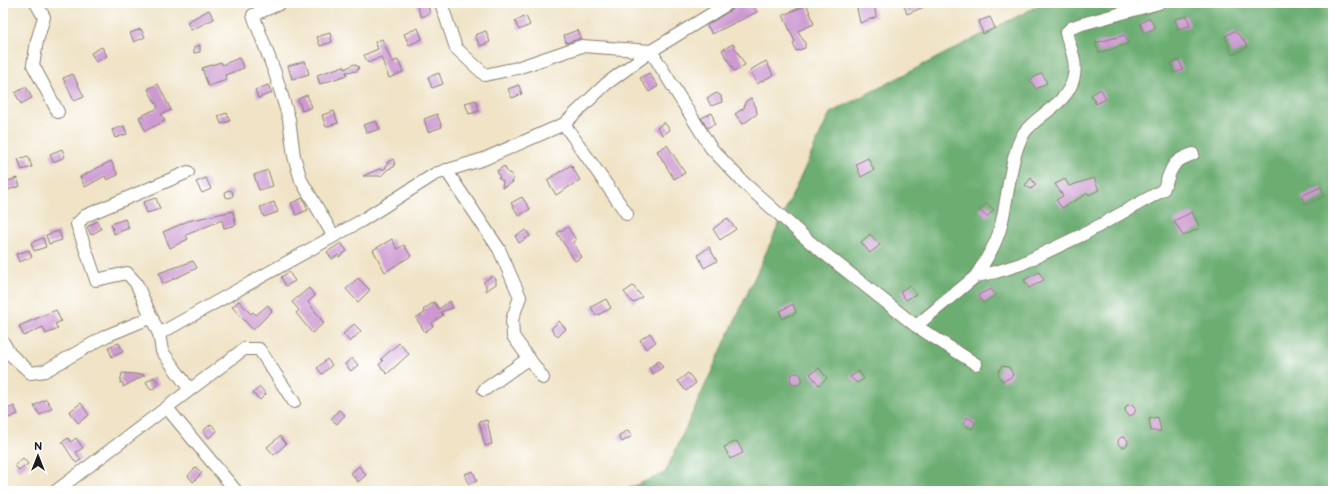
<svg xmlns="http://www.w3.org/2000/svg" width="1336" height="494" font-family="'Balsamiq Sans',sans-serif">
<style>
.forest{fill:#6cae72;stroke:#446547}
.building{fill:#cc99d1}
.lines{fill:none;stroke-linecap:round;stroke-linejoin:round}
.minor-casing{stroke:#868071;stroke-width:14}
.minor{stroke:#fff;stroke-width:12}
</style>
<rect width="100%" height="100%" fill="#fff"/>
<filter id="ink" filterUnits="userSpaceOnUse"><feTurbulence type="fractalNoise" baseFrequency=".025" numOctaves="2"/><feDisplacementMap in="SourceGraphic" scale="8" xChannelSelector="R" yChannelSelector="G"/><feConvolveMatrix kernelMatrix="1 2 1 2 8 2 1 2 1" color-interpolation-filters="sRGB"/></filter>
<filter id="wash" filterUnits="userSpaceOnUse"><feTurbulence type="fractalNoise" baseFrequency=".012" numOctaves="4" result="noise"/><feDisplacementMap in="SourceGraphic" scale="16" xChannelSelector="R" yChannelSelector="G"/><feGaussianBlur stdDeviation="0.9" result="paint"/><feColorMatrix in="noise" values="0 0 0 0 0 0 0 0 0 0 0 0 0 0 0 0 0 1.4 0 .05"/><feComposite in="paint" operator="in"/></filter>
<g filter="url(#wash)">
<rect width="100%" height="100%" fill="#f0e3c6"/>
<path class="forest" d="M1043,3H1333V491H622L665,473L830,113Z"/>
<g id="blocks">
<path class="building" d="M416,3H427L430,13L421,17Z
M739,3H751L757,12L712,34L707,25L733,9Z
M856,3H869L875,9L876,17L860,23Z
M903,3H933L907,14Z
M807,5L814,24L798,31L805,43V48L796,51L793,43L795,42L783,15Z
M209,10L214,19L191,30L187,22Z
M526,16L530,25L519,30L515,21Z
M1187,16L1190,26L1178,29L1175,19Z
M990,17L995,28L983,34L979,21Z
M1150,18L1155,28L1144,33L1140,23Z
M418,28L422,39L409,45L404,34Z
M141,29L145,37L134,42L130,33Z
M578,30L581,38L566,43L564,35Z
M486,31L490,42L480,46L475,35Z
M1234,31L1242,38L1248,47L1232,55L1225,36Z
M330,33L332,42L320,46L317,37Z
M1125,35L1128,44L1099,53L1095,43Z
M382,39L392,62L398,60L403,72L389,78L381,57L368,63L364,55L378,49L375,42Z
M733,44L745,65L734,71L722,50Z
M200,45V52L194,53V47Z
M102,47L107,56L96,62L91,53Z
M239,58L244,68L225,75L227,80L208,86L202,68L221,62L222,65Z
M1179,60L1183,70L1174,73L1171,63Z
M305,61L309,74L292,79L288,66Z
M766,61L773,75L757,84L750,70Z
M354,64L359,67L357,71L346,72L347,75L320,84L317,75L344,66L345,69Z
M439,73L443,84L432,88L428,77Z
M649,73L658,86L649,92L640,78Z
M1042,73L1047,83L1036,89L1030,80Z
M73,74L84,97L74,101L63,78Z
M158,84L171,110L161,114L165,121L145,131L139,117L158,108L148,89Z
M268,85L272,93L258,98L255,90Z
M519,85L522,94L512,98L508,89Z
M26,87L32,98L21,104L15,93Z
M1101,89L1106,99L1096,104L1091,95Z
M717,93L721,96L722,102L711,106L707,98Z
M307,95L312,107L302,111L298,99Z
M751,98L756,107L757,114L743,124L735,114L744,108L745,102Z
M476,100L479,111L469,114L465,103Z
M334,111L338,123L326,127L322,115Z
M227,113L230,121L221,124L218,116Z
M712,113L715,124L707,128L701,118Z
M437,114L442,127L428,132L424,119Z
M376,121L380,129L367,133L363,125Z
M664,122L670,130L663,135L657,128Z
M124,126L127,134L115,138L112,130Z
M667,145L685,173L674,179L657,151Z
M62,149L65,157L53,162L50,154Z
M28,156L32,167L22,170L18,159Z
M868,158L874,170L861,177L856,164Z
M393,159L395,164L394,167L388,169L381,176H363L379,169H385L388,162Z
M111,161L118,175L107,180L105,176L85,187L80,177Z
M571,165L580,180L556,195L547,180Z
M504,166L508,173L512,174L513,182L502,188L503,181L498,178L500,177L497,171Z
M268,170L273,186L259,190L254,175Z
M17,178L20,186L8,190L5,182Z
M206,178L211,189L202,193L196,182Z
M1031,178L1036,185L1031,189L1025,185Z
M1094,178L1099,190L1089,195L1088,193L1062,208L1056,200L1063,196L1055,184L1065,179L1069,186Z
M1321,187L1325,196L1306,205L1301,196Z
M225 194a4 4 0 1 1 8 0a4 4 0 1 1-8 0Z
M522,197L530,209L519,216L511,203Z
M156,198L160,209L147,213L143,202Z
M303,198L308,210L296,215L291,203Z
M274,202L278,212L264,217L260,207Z
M987,203L994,210L987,217L979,210Z
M233,211L236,225L224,228L222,220L186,235L188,239L170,248L163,232L188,221Z
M1192,212L1200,228L1183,236L1174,221Z
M727,218L736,229L720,240L713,229Z
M125,219L129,228L114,234L111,224Z
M97,221L101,229L91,235L87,227Z
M568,227L576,240L573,242L582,257L575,261L557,233Z
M526,230L530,236L519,243L515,236Z
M59,231L62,240L49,244L46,235Z
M870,234L880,245L870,253L861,242Z
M43,238L46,247L34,251L31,243Z
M392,239L397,249L404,245L411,256L385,272L373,250Z
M341,243L347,251L339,257L338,255L332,259L327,252Z
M709,247L717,261L704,268L698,255Z
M29,250L32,257L19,262L16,254Z
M193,261L197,268L163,284L159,273Z
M289,272L295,281L286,286L281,277Z
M1039,272L1044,280L1029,288L1024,280Z
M492,276L496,279V284L486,291V285L483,282Z
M358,278L370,290L358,302L346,289Z
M909,285L916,294L906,300L900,292Z
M633,286L642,297L633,303L624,292Z
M309,288L315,296L308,302L324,323L312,333L296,313L299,310L292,302Z
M991,289L996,295L983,303L978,295Z
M606,299L611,308L596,316L591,307Z
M239,301L251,314L253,312L256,315L268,305L272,311L253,330L232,307Z
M450,301L453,308L441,312L443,315L431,324L433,326L425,332L416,318L425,313L423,310L434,302L439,309Z
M793,304L796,313L782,319L780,311Z
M56,310L61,321L55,324L58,329L46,334L43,327L24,336L19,326Z
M559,321L566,329L558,337L551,329Z
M354,324L361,331L350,342L343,334Z
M650,333L656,342L646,349L640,340Z
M119,343L123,352L112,357L108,347Z
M399,343L409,354L387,374L379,365L383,361L381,359Z
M352,358L358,365L351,371L345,364Z
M327,359L332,365L322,374L317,368Z
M659,361L663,367L653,374L649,368Z
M1001,366L1009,367L1013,375L1008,379L1002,381L998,374Z
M819,368L827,378L819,385L810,374Z
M859,371L864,379L857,383L850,377Z
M122,373L145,375L123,387V383H120Z
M688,373L696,383L686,391L678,381Z
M790 379a6 6 0 1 1 12 0a6 6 0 1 1-12 0Z
M154,377L159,384L151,390L146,382Z
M260,387L266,394L260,400L253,393Z
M46,399L52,408L40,415L34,406Z
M81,403L89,415L78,423L69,412Z
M1132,404L1136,409L1134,414L1129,416L1125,411L1126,406Z
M14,406L18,414L6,419L3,411Z
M339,410L345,415L337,424L331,419Z
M967,417L976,423L972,429L963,424Z
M1158,417L1161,431H1151L1149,419Z
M487,420L492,444L485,446L479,422Z
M211,424L217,431L209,438L203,431Z
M628,430L632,436L622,442L618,436Z
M280,436L286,444L274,455L267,447Z
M1118 442a5 5 0 1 1 10 0a5 5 0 1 1-10 0Z
M68,438L71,442L76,438L83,448L76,452L81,460L76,463L62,442Z
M737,441L743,453L730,459L724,447Z
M23,458L28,464L19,471L15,465Z
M359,466L366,475L358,482L351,473Z
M196,467L202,473L193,482L188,476Z
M473,471L477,481L469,484L465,474Z"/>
</g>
</g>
<g filter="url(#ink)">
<use href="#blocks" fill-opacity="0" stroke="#868071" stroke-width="1"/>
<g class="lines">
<g class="minor-casing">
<path id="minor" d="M36,3L44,17L37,41L33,65L58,112
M281,3L253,15L275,73L289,119L294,156L301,180L333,235
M441,3L456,48L485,75L517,68L582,46L651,51L711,148L744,183L810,242L916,326L976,364
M564,124L627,214
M446,170L499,249L520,297L512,320L513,336L543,378
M976,276C987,258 998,242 1002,221C1008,197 1011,152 1024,133C1037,114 1065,106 1073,80C1078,63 1071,50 1066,33L1071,28L1082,24L1159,3
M916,326L976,276L996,272L1021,264L1086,233L1163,190C1172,170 1169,162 1193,154
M159,334L136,283L127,273L96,280L77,224L85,216L188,172
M3,342L10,354L31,373L45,371L106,336L152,317
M190,390L162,351L159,334L361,221L435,174L484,159L564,124L606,84L651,51L729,3
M484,390L529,358
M167,408L236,491
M56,491L244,349H259L294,402"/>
</g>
<use href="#minor" class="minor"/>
</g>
</g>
<rect width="1336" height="494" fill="none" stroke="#fff" stroke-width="16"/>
<g transform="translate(38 456)" stroke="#ffffff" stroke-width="3" paint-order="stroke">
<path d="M0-3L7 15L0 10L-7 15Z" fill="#1c1c1c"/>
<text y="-6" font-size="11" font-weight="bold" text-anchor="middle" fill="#1c1c1c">N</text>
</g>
</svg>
